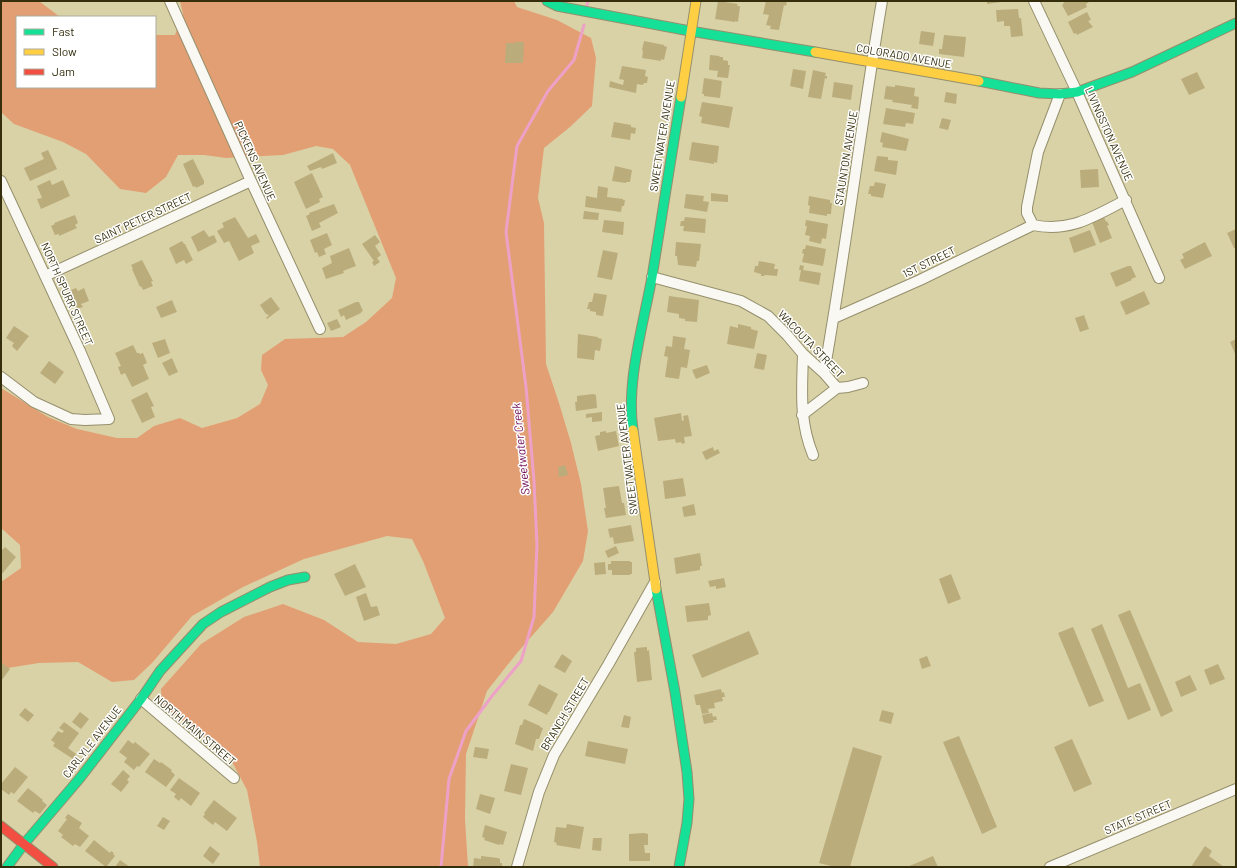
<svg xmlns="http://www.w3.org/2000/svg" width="1237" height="868" font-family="Barlow,sans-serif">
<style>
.forest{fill:#e39f74}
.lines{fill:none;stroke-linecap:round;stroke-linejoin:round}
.stream{stroke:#eea1c7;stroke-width:3}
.building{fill:#bbac7c}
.street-casing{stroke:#958f6c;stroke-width:12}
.fast-casing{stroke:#958f6c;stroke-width:11}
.slow-casing{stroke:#958f6c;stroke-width:11}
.jam-casing{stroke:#958f6c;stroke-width:11}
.street{stroke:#f9f8f2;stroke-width:10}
.fast{stroke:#16e098;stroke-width:9}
.slow{stroke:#ffcf43;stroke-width:9}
.jam{stroke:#f24e42;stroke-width:9}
.labels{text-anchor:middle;stroke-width:3;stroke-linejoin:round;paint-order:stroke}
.street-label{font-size:11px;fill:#342e0d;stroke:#fff}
.water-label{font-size:12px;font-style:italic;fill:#71115b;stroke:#fff}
</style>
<rect width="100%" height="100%" fill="#d9d2a7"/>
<path class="forest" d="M1,1H39L60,17H17V87H155V35H175L183,14L180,1H514L517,7L557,20L591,38L596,58L592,106L570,127L544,148L538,198L544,223L546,364L559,403L571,443L581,484L588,531L583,561L553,612L517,653L487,691L466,754L465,819L468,867H260L257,842L247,790L229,756L162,705L161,689L201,644L244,617L283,604L324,620L358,642L396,644L431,634L445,618L423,561L412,539L387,536L304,559L243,587L192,616L152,663L134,680L112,682L78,662L39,663L1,669V582L21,568L20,545L1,528V388L48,417L77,429L117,438H137L154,426L180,418L202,428L237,418L260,404L268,385L261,370L262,355L285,339L343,337L366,322L392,298L396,278L350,165L333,149L316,146L283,155L226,158L204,155H178L166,177L146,193L120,189L86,154L63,142L14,124L1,112Z"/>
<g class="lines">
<path class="stream" d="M587,5L588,1
M441,867L449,779L466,731L492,696L521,661L534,617L537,545L534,481L526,387L506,232L517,146L548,91L574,60L584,25"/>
</g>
<path class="building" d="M718,1L738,4L737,6H740L738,22L735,21V22L715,19Z
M766,1H787L786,6L784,5L779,30L770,29L771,26L766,25L769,15L763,14Z
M987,1H1001V2L987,4Z
M1063,1H1088L1089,2L1086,4L1087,7L1068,16L1062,5L1064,3Z
M1018,9L1019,18H1021L1023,36L1011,37L1010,26H1004V21L997,22L996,10Z
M1087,12L1091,20L1088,21L1093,27L1077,35L1076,33L1074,34L1068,22Z
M921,31L935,33L933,46L919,44Z
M944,35L966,37L964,57L939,54V49H942Z
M644,41L664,45V46L667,47L664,60L661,59V61L642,58L643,51L642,50Z
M515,42H524L523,63H505L506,43H515Z
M710,55L720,56L719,57H723V60L728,61V65H730L728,78L717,77L718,71L709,70Z
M622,66L646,70L645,76L648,77L647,83H644L643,85L637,84L636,93L609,87L610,81L623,85L624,80L619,79Z
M793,69L806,71L803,89L790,86Z
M813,70L826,73L825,76H827V79L825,78L821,99L808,97Z
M1197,72L1205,88L1189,95L1181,79Z
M704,78L722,81L720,98L704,96V94H702Z
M834,82L853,85L851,100L832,97Z
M895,85L915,88L914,96L919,97L918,109L911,108L912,105L892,102L893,100L884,99L886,86L895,87Z
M946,92L957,94L956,104L944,102Z
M702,102L733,107L729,128L701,123L702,117L699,116Z
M886,108L915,113L913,124L906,123L905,127L883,124Z
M942,118L951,120L948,130L939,128Z
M614,122L631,125V127L636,128L635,134L631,133L630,140L611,137Z
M882,132L909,139L906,151L882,147L883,143L880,142Z
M692,142L719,146L717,163L714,162V164L689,160Z
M48,150L57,169L30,181L24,168L44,159L41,153Z
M333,153L337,163L322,169L321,167L310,171L307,166Z
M877,156L888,157V160L898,161L896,175L874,171Z
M193,159L204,181V184L196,188L195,186L193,187L183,164Z
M615,166L632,170L630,182H626V183L612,181Z
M1098,169L1099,187L1081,188L1080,170Z
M312,173L323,197L319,199L320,202L306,209L294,182Z
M50,180L52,185L63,180L70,196L41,209L37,199L42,198L37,186Z
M875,182L886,184L883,198L871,196V194H868L870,186H874Z
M598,186L608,188L607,197L623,199V200H625L624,206H622L621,212L585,207L586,196L597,198Z
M711,193L728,195V202L711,201Z
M686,194L704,196L703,201L709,202L707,212L684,208Z
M809,196L830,200V203H832L831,214H827V216L809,213L810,206L808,205Z
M334,204L338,213L319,223L321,227L312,231L306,216L310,214L309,213Z
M584,211L599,213L598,220L583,219Z
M75,215L78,223L75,225L77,228L59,236V234L55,235L51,226L55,224L54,223Z
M235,217L248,238L256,234L260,242L251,246L254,253L239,261L229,241L224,243L217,231L224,227L222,223Z
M685,217L706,219L705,233L683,231L684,226H680L681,221H684Z
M1104,217L1106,222L1107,221L1109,225L1107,226L1112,238L1100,243L1092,222Z
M604,220L624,222L623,235L602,232Z
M806,220L828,224L826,239L822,238L821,244L809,241L810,236L805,235L807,226H805Z
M1236,229V248H1234L1227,233Z
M204,230L209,237L214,235L217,242L198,252L191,237Z
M1090,230L1096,245L1074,253L1069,238Z
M327,233L332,245L324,249L326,254L319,257L317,252L315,253L310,240Z
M375,235L380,242L375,246L381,255L377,258L380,262L374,266L372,262L374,261L362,244Z
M182,241L184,244H185L193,260L186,264L184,260L176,264L169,248Z
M676,242L701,244L699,261H697L696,267L678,265L677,256H675Z
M1205,242L1212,256L1185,269L1180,260L1184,258L1182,254Z
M806,245L826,249L823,266L802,262L804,254L802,253L803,249H805Z
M349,248L356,266L343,271L344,273L326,279L322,268L332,263L330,256Z
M603,250L618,253L612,280L597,277Z
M142,260L153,281L151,282L153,286L143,290L141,286L140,287L132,269H133L131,265Z
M759,261L775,264L774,269H778L777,276L765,275L764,276H761V274L754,272L755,266H758Z
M800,265L804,266L803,270L821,273L819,285L799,281L801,270H799Z
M1128,266H1131L1136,277L1131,279L1132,280L1116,287L1110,273Z
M76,288L78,291L84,288L89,301L81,304L83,307L77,309L71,294L72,293L71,290Z
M1144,291L1150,304L1126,315L1120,302Z
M594,293L607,295L603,316L596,315V312L590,311V309H587L589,302H592Z
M669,296L699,300L697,322L685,321V319L679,318V314L667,312Z
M271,297L280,309L267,319L266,318L269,315L266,314L260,305Z
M172,300L177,312L161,318L156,307Z
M356,302H359L363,311L361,312V313L346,320L344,315L341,317L338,310Z
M1084,315L1089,329L1080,332L1075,318Z
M337,319L341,327L331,331L327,323Z
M738,324L751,327V329L758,331L754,349L727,344L730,326L738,328Z
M14,326L29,336L17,351L12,346L14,343L6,338Z
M578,334L598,337V338L602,339L600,351L595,350L594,360L577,358Z
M673,336L686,338L684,349L690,350L687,368L681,367L679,379L665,377L668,357L664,356L666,346L672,347Z
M165,339L170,353L158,358L152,343Z
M1236,339V356L1230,342Z
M133,345L137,353H139L140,354L143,353L147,363L143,365L149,379L132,387L125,373L121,375L118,367L121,366L115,353Z
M757,353L767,355L764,370L754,368Z
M172,358L178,372L169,376L162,363Z
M49,361L64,372L55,384L40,373Z
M707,365L710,373L696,379L692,370Z
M147,392L154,406L151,407L155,417L142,423L131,400Z
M593,394L596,395L597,408L576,411L575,402H577V396Z
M602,412V421L592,422V417L586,418V414Z
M681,413L682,421L684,420L683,416L688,415L692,436L684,437L685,443L682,444L681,442L676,443L675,439L658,441L654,418Z
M606,431V433L616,431L619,446L598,451L595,436L600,435V432Z
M713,447L714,451L718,449L720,453L706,460L702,452Z
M565,465L568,475L559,477L558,474L559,473L558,467Z
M683,478L686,496L665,499L663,481Z
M619,486L622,503H624L626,515L606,518L604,508H606L603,488Z
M694,504L696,515L684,517L682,507Z
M631,525L634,541L614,544L613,537L610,538L608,529Z
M616,546L619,553L608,558L605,551Z
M5,547L16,557L1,575V551Z
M700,553L702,566H700V570L676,574L674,558Z
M611,561H630V562H632V574H630V575H612V570H608V564H611Z
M605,562L606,574L595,575L594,563Z
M355,564L366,587L345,596L334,574Z
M951,574L961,599L948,604L939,579Z
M724,578L726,587L716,589V586L710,587L708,581Z
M366,593L371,607L377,606L380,615L364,621L356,597Z
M709,603L711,615L708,616V620L687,622L685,606Z
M1130,610L1173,711L1161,717L1118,615Z
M1102,624L1128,688L1140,683L1151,710L1128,720L1091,629Z
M1073,627L1104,701L1089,707L1058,633Z
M749,631L759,654L702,678L692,655Z
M647,647V651L649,650L652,680L637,682L634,652H636V648Z
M562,654L572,661L565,673L554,667Z
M927,656L931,666L922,669L919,659Z
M1,662L10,669L1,681Z
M1218,664L1225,679L1210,685L1204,670Z
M1190,675L1197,690L1181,697L1175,682Z
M539,684L558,694L549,712H548L547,715L528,705Z
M721,689L722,693L724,692L725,697H722L723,701L714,703L715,708L708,709L709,713L702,714L700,705H696L694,695Z
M25,708L34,715L28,722L19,715Z
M882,710L894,713L891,724L879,721Z
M80,712L89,719L81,729L72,722Z
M712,713L713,717L716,716L717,720H713L714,722L704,724L702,715Z
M624,715L631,717L629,728L621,727Z
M524,719L540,726V727L543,728L539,739H536L533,751L515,744L520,725H522Z
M64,722L79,733L68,748L76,754L73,759L53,746L55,743L51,740L58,731L62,733L64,731L59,728Z
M959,736L997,827L982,834L943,742Z
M1072,739L1092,784L1074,792L1054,747Z
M128,740L133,744L135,742L150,754L139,767L137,766L134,770L124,762L127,758L119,752Z
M588,741L628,749L625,764L585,756Z
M475,747L489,749L487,759L473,757Z
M853,747L882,756L850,867H835L819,863Z
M154,759L160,763L161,762L172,770L171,771L175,775L166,787L145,772Z
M511,764L528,768L521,795L504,791Z
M15,767L28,777L14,794L11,792L9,795L1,789V784Z
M123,770L130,776L127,780L129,782L121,792L111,784Z
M179,778L200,793L191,806L181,798L179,801L174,797L176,794L170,790Z
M28,788L43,800L42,801L47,805L40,814L35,811L33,813L17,801Z
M480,794L495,798L490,814L476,809Z
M214,800L237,818L227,831L215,822L213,825L203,817L205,814L204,813Z
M68,814L82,823L79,828L89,836L80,847L75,844L73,846L61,837L63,835L58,831L67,819L65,818Z
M163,817L170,821L164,830L157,826Z
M567,824L584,827L580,849L556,845L557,843L554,842L556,827L566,828Z
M485,825L507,832L503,845L500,844L499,845L484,840L485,838L482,837Z
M644,833L648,834V845H644L645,853H650V861H629V834Z
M593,838H602L601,851L592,850Z
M94,840L110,853L111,851L114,853L113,854L115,856L106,867L85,851Z
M210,846L220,854L213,864L203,856Z
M1205,846L1212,851L1209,856L1224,867H1191Z
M481,856L498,858L500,859V863H502V867H473L474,858L481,859Z
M933,856L938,867H907Z
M120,860L130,867H115Z"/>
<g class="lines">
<g class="street-casing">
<path id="street" d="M170,1L251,181L320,329
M1034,1L1077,92L1159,278
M1,181L80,351L109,419L85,420L71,419L34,402L1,377
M1033,225L1027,213V207L1038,152L1060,94
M1033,225C1070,233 1094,216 1126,200
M45,276L251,181
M652,277L741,301L768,316L787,335L803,354L824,373L837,388L848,387L863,383
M834,318L920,280L1033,225
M803,354C802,390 799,421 813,455
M824,373C846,249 861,125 882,1
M802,415L837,388
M141,699L234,778
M517,867L539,792L554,755L608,665L655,582
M1050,867L1236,789"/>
</g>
<g class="fast-casing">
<path id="fast" d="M547,1L557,6L690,31L815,52
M979,81L1039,93L1060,94L1077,92L1132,72L1236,23
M633,430C626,382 643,326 652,277C662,218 671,157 681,97
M656,589L675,692L687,772L689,799L687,823L679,867
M7,867L24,844L80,778L141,699L160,671L203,624L221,612L270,587L288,580L305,577"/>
</g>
<g class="slow-casing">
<path id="slow" d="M815,52L979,81
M681,97L696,1
M633,430L656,589"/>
</g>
<g class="jam-casing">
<path id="jam" d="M1,826L53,867"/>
</g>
<use href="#street" class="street"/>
<use href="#fast" class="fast"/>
<use href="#slow" class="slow"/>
<use href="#jam" class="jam"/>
</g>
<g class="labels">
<g class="street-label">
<text transform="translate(904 56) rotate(10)" y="4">COLORADO AVENUE</text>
<text transform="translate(1109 134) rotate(66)" y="4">LIVINGSTON AVENUE</text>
<text transform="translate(662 136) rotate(-81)" y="4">SWEETWATER AVENUE</text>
<text transform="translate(846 158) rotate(-81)" y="4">STAUNTON AVENUE</text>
<text transform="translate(255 161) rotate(66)" y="4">PICKENS AVENUE</text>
<text transform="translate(143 218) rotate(-25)" y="4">SAINT PETER STREET</text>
<text transform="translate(929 262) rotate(-26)" y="4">1ST STREET</text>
<text transform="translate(67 294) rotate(66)" y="4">NORTH SPURR STREET</text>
<text transform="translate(811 344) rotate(46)" y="4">WACOUTA STREET</text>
<text transform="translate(627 459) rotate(-97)" y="4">SWEETWATER AVENUE</text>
<text transform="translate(565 714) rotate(-59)" y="4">BRANCH STREET</text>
<text transform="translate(195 730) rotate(40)" y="4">NORTH MAIN STREET</text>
<text transform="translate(92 742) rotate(-52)" y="4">CARLYLE AVENUE</text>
<text transform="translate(1138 817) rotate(-23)" y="4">STATE STREET</text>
</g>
<g class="water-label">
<text transform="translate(521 449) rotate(-96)" y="4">Sweetwater Creek</text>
</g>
</g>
<rect width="1237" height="868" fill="none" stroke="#342e0d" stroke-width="4"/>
<rect x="16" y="16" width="140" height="72" fill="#ffffff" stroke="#aeab9e"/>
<rect x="24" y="29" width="20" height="6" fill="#16e098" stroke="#aeab9e"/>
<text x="52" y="36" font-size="12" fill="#342e0d">Fast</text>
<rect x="24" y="49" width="20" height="6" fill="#ffcf43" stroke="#aeab9e"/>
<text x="52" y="56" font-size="12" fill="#342e0d">Slow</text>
<rect x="24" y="69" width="20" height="6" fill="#f24e42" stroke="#aeab9e"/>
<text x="52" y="76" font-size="12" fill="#342e0d">Jam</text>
</svg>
